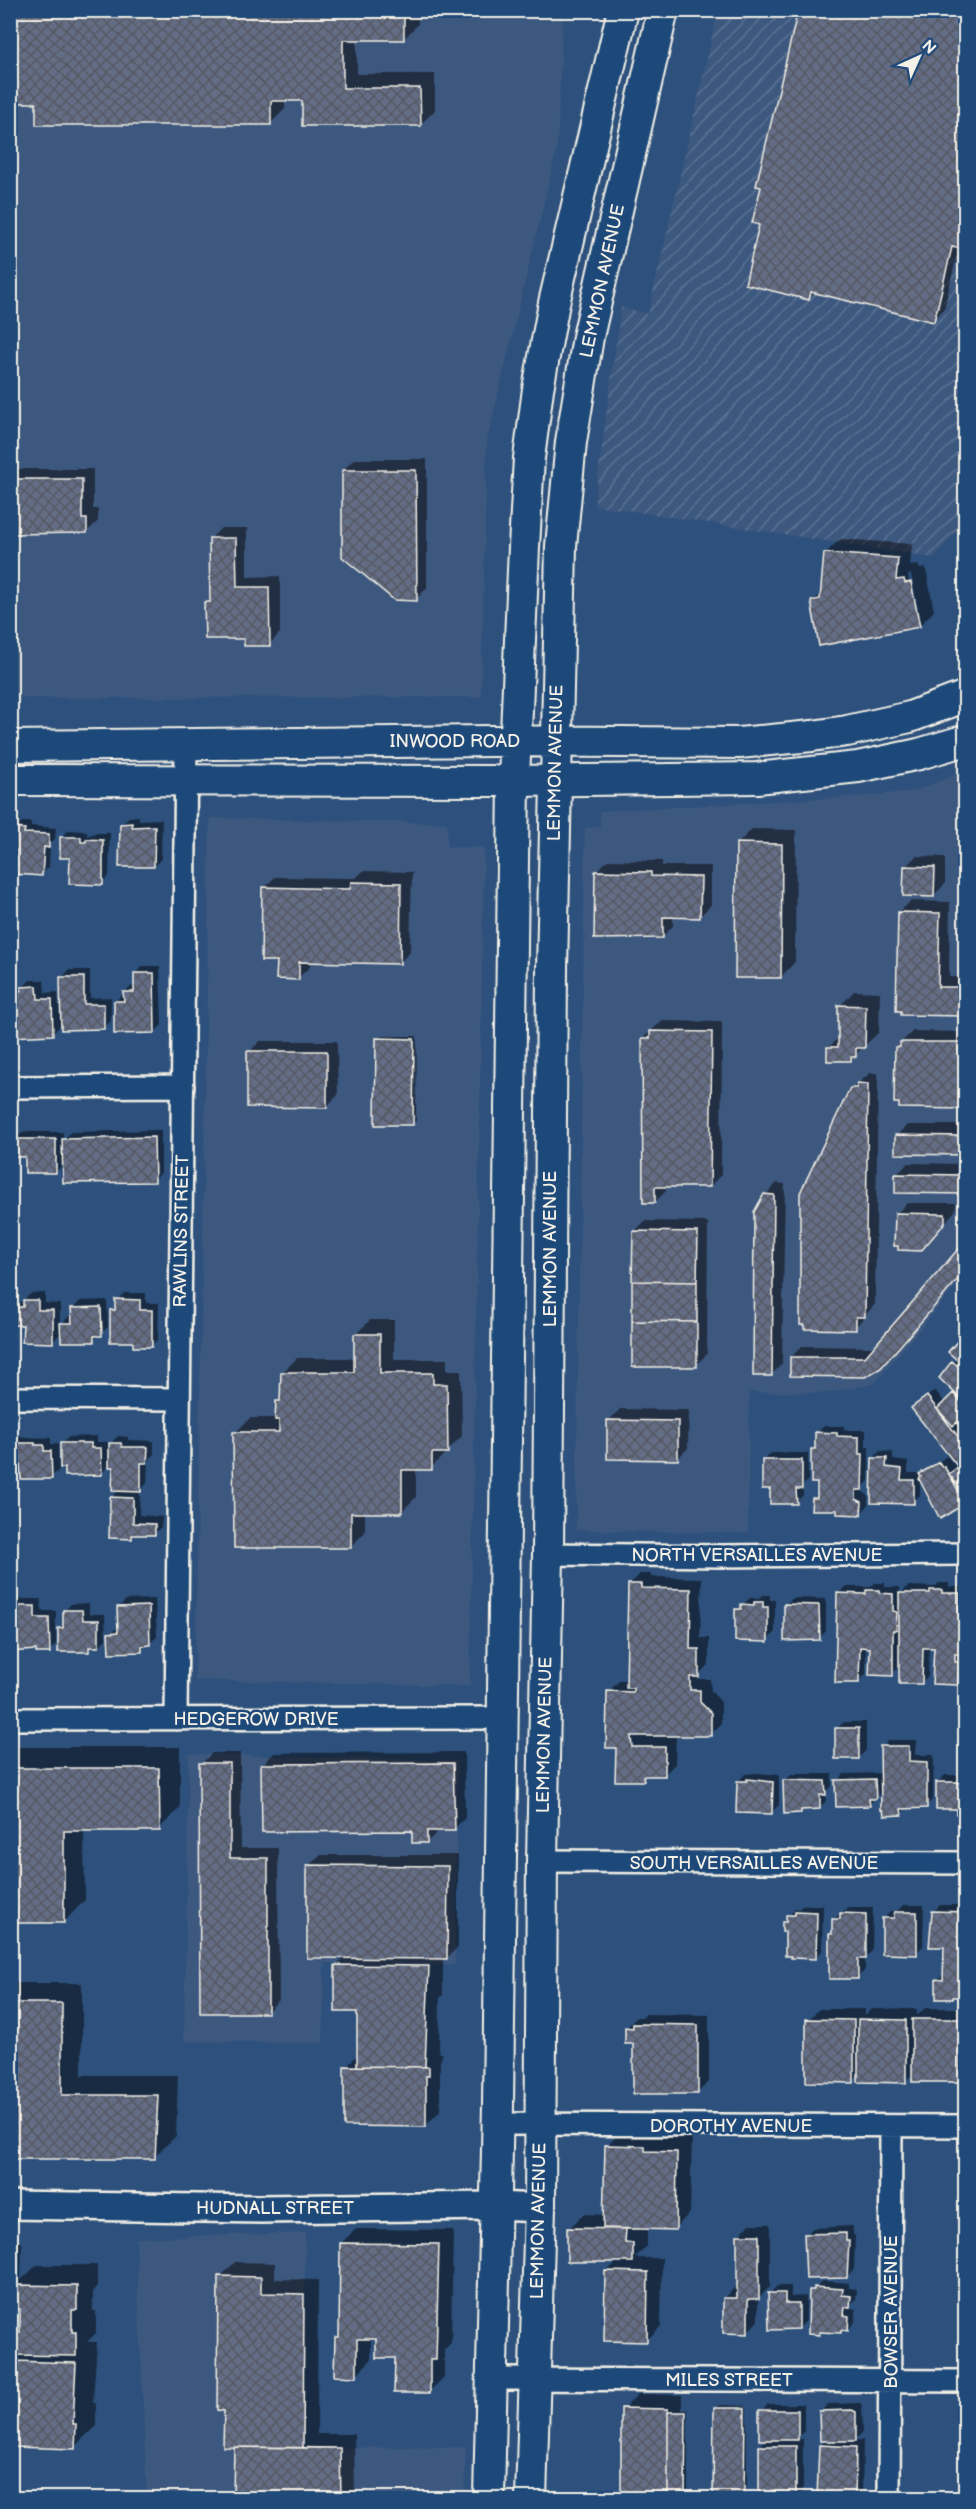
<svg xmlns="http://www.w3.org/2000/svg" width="976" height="2509" font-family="'Balsamiq Sans',sans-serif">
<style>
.built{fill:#3e597f}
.industrial{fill:url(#industrial-furrows)}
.shadow{fill:#0007;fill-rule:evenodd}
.building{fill:url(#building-cross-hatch);stroke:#f4f1e8;stroke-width:1.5}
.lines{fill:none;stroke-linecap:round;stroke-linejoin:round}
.minor-casing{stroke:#f4f1e8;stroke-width:26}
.tertiary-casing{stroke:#f4f1e8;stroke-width:32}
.secondary-casing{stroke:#f4f1e8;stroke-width:34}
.minor{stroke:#1f4a7a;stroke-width:21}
.tertiary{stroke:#1f4a7a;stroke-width:27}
.secondary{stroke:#1f4a7a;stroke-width:30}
.labels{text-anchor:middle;stroke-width:5;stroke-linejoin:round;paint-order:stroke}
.street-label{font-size:18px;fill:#f4f1e8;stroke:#1f4a7a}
</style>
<defs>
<pattern id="industrial-furrows" width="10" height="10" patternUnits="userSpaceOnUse" patternTransform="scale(1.5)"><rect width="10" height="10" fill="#3e597f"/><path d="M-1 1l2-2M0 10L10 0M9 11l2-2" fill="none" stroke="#5a7191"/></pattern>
<pattern id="building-cross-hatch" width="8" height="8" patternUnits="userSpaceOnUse" patternTransform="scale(1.5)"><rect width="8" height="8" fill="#646d85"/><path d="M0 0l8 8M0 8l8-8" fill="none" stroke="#555962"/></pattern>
</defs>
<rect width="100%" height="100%" fill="#2d517c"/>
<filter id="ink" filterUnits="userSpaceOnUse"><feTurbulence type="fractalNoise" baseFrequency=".0167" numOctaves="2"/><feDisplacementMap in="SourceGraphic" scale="12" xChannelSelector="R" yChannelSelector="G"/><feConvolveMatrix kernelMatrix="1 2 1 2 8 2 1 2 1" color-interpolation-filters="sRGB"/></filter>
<g filter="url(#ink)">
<path class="built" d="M10,11H563L557,148L487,441L481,697L11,698Z
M965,771V1275L874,1384L827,1393L749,1392L748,1533L576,1530L585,828L600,826V811L869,796L915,791Z
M210,818L447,823V847L484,848L470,1686L195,1680Z
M189,1754L458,1760L455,1965L324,1963L323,2043L184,2041Z
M305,2233L304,2448L466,2447L464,2498H147L136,2238Z"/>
<path class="industrial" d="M718,11H965V520L934,558L594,505L621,307L648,314Z"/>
<path class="shadow" d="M10,10H418V24L404,39L357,38V74H435V110L420,125L304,100H285V109L270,124L38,102H17V135L10,141Z
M761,224L959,247L944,309L933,320L815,292L808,298Z
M354,459H427V588L416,599L343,470Z
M10,469H93V509H98V521L87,532H10Z
M221,528H247V577L280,576V633L269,645L245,637L206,603L211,597L210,539Z
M840,539L912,544L910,566L918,565L920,569L926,568L934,611L919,626L813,602L822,592L826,553ZM911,574L919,616H916L908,575Z
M139,816V820L162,819L161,859L154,866L122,824L129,817Z
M22,822H31V826L56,828L55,839L50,844L49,867L41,874L18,849L15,829Z
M752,829L796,830L795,962L781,977L737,844Z
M69,830L87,831V836L95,833H110L109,876L102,883L71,857L61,837Z
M916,856L945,857V884L934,895L905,867Z
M608,860L662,861V866H711V905L700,916H673V926L662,937L596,938V871Z
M363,871L412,872L410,952L399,963L310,961V967L298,978L278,960L264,888L275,877L356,878Z
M911,901L950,902L949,977H966V1014H902L899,912Z
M142,966H160L162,1025L155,1032L115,1001L132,986H136L135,974Z
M69,970H90V998L111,997V1021L103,1028L62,1024L53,1033L10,1000L30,980H44L45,993L58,992L60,1020H62V978Z
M854,991L880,992L879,1032L850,1060L828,1048L839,1037L840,1006Z
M662,1021L722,1022L721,1175L710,1186L666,1185V1191L655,1202L643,1038Z
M913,1031L966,1032V1107L896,1047Z
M381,1036H417L416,1121L412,1124L378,1039Z
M260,1041H337L338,1095L327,1106L249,1052Z
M870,1073H878L875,1304L855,1328L851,1089Z
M907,1125H966V1153L896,1136Z
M161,1130V1173L154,1180L64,1164L56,1172L26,1156L16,1139L23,1132H63V1140L71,1132Z
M908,1163L966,1164V1193L897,1174Z
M777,1183L785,1184L782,1364L771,1375L765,1195Z
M907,1203H956L955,1211L921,1250L900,1245L896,1214Z
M645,1221L708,1222L707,1354L696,1365L634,1232Z
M32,1293H45V1303L60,1304V1326L69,1316H73V1309L80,1301L107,1300L108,1327L94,1340L62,1332L52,1342L24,1324L14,1307Z
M124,1293H146V1303H159L158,1339L151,1346L134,1340L112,1310L117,1305V1300Z
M370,1320H394V1359H447V1370H461L462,1436L431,1468H416V1497L401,1512H365V1532L351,1547L235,1433L250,1418H277V1402L281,1398L282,1373L297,1358H355V1335Z
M966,1333V1503L920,1478V1495L913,1502L873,1459L880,1451L893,1452V1460L908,1462V1473H922L947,1456L957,1468L960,1466L913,1408L935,1390L945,1403L956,1392L954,1362L957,1359Z
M802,1346L876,1347L880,1367L791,1357Z
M620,1409L689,1410L688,1448L677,1459L609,1420Z
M824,1426H844V1430H866V1447H869V1481L863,1487V1492L868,1495V1506L861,1513L839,1509L813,1499L819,1493L813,1450L816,1446V1433Z
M97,1436V1442H108V1459H111V1443L118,1436L128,1437V1440L154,1441V1454L148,1461L147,1483L140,1491L139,1515L162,1517L161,1527L154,1534L135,1533L131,1537L111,1498L119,1490L114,1466H109L101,1473L61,1444L69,1437Z
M20,1437L51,1438V1444H58L59,1470L51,1477L22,1462L13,1444Z
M771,1453H808V1480L803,1485V1495L796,1502L771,1488L764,1460Z
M10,1488H15L17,1533L10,1539Z
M640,1574H651V1577L702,1578L700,1638H709V1664L700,1673V1679H710L711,1691L721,1702V1724L710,1735H676L675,1764L664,1775H648L643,1779L617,1746L609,1691L620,1680H628L629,1585Z
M875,1583H885V1587H900V1595L908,1586L935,1587L939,1583H949V1587H966V1645L961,1649V1656H966V1675L958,1683L935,1646H929L928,1676L921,1683L900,1666L892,1674L871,1646H866V1674L858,1682L838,1594L845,1587H871Z
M763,1595H770V1600H775V1633L767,1640L737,1610L750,1598H760Z
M793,1598L826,1599V1631L819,1638L785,1605Z
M18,1599H41L42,1611H56V1644L49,1651L11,1607Z
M155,1599L157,1637L141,1650L110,1633L120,1626L119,1607L126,1600Z
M89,1603V1614H105L106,1639L99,1646H93L88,1651L59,1628L64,1623V1611L71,1604Z
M844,1722H866V1750L859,1758L836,1729Z
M889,1740H916L915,1755H934L933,1799L926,1806L908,1807L901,1814L883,1790L869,1805L837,1781L844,1774L882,1773V1747Z
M17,1747H180V1808L159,1829H84L85,1900L64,1922H10V1753Z
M464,1752L465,1818L454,1829L438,1831L427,1842L414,1829L263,1764L274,1753Z
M212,1753H240L241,1848H278L279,2000L268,2011L201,1764Z
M758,1773L779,1775V1805L772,1812L738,1782L745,1774Z
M792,1774H832V1786L826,1792V1801L819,1808H804L801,1812L785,1781Z
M945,1775H966V1812L958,1808L938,1782Z
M320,1855H458V1947L447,1958H443V1995L440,1998L439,2053H443L440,2062V2111L425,2126L346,2067L358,2054L359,2011L337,1965L345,1957L308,1866Z
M803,1905H823L822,1951L815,1958L787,1931L784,1923L795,1908L799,1909Z
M903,1905H924L923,1946L916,1953L884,1918L891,1911H897Z
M940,1905H966L965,1999L959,1995L952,1998L937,1980L945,1973V1946L933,1912Z
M849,1907H873L872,1951L865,1958V1970L858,1977L830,1935L834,1931V1919Z
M15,1983H82V2075H178L176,2136L154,2157H10V1987Z
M925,2008H966V2075L960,2081L914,2073L905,2081L860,2074L853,2081L808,2020L819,2009H865V2015L871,2009H917V2016Z
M646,2014L709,2015V2082L697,2093L634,2043L626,2028L637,2017H643Z
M621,2131L660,2132V2137L692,2138L690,2213L675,2228L647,2227V2246L635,2258H662L661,2326L646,2341L606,2272L618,2261L569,2229L583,2214L605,2215L607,2146Z
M750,2224H770V2287L758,2298V2321L747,2332L724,2299L735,2287H739V2235Z
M853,2226V2235H855L854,2269L847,2276L806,2235L813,2228Z
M356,2229L453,2230L451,2343L444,2350V2377L429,2392L377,2338H371V2360L356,2375L336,2338L340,2333L341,2243Z
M10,2242H22L21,2280L37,2265H97V2287L93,2292V2311H96V2333L87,2342H97L93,2403H96V2426L74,2447L15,2432L10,2437V2347H16V2333L21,2327V2308H17L10,2314Z
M235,2262L275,2263V2279L318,2280L317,2434H354L355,2498H235L236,2445L225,2409L220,2277Z
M823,2281L849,2283V2288L857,2289L856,2299L851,2304L850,2308L856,2309L855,2322L848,2329L841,2331H820L818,2333L811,2291Z
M777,2286H791V2297L806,2296V2321L799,2328L770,2293Z
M638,2394L682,2395V2410H688V2498H584L589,2493L622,2494L623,2409Z
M860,2403L862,2405L863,2432L855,2440H863L862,2498H819L820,2446L826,2440L821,2411L828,2404Z
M768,2404H804V2431L796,2439H803V2496L800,2498H760V2446L768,2438L761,2411Z
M719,2405L747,2406V2498H715V2409Z"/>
<path class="building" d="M10,10H404V40H343V88H420L421,126H302V101H271V125H36V103H10Z
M798,10H966V250L952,247L934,322L811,292L809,300L745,284L759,225L752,223L761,187L756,186Z
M342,470H416L417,601L394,600L342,557Z
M10,479H82V519H87V533L10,534Z
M209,538H236L237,587H269L270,646H244V639H205L204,602H210Z
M824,553L898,558L896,580L904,579L905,583L911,582L920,627L819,646L811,601L820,599Z
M132,823V827L155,826L154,867H119L120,824Z
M13,828L25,829L24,833L49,834V848L44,847L42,876L15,874L16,850H12Z
M60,837H81V842H86V839L103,840V885L69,884L70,858H60Z
M736,843L782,844L781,978H735Z
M904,866L935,867L934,897L903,896Z
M595,871L651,872V876L701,877L700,918L663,917V938L594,939Z
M351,882L401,883L400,964L299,962V980L276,979L277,961H261L262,887L350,889Z
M898,912L940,913L938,987H966V1016L901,1015V1011H896Z
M134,973H154L155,1033L114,1034V1001H124L123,992H134Z
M60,977H84V1004H104V1029L61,1030Z
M37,986L38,999H52L53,1035L10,1037V999L18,998V991H21V987Z
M838,1005L866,1006L865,1048H856V1057H851V1061H827V1047H838Z
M650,1031L712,1032L710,1187H655V1203H643L642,1038H650Z
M376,1038L414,1039L413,1125H375Z
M900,1042H966V1109L899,1108V1103H894L895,1047H900Z
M247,1051H327V1108L247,1107Z
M857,1083L868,1084L865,1317H856V1330L804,1329V1325H800V1193L850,1088H857Z
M895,1135L966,1136V1155L895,1154Z
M154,1137L155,1182L63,1183L62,1139Z
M14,1139H56V1173H25V1157H14Z
M895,1174L966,1175V1194L895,1193Z
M764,1194L774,1195L772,1376H753L754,1212Z
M895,1213L945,1214V1223L921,1251L898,1250V1246H894Z
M633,1231L698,1232L697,1282L632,1281Z
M966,1240V1270L881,1368L865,1377L790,1376V1357H865Z
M632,1281L697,1282V1322L632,1321Z
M115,1299L140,1300V1310H152V1347H133V1342H110V1310H115Z
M23,1300H38V1310H53V1343L22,1342L23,1325H12V1307H23Z
M101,1307L102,1336H94V1342H61L60,1323H72L71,1308Z
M632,1321L697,1322V1367H632Z
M966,1331V1368L948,1352Z
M354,1334H380V1373H433V1384H447L448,1453H432V1470H402V1513H351V1548H234L233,1432H279V1420H275L276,1401H280L281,1372H354Z
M952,1361L966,1373V1404L939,1378Z
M953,1393L966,1407V1432L957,1422L953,1426L937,1409Z
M927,1396L966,1447V1496L949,1474L958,1467L911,1408Z
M607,1420L678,1421V1460L607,1459Z
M815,1432L837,1433V1436L859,1437V1454H863L862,1490H856V1499L862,1502L861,1515L837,1514V1510H811L812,1498H817V1483H811V1449H815Z
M11,1443H35V1445H44V1451H51L52,1479H21L20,1463L12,1464Z
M60,1443H91V1448H101L102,1475L65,1476V1468H60Z
M109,1443H121L122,1447H148L147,1463H141V1492L112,1491L113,1467H109Z
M872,1458H887L886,1467L902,1469L901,1480H914V1504L871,1503Z
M762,1460H802V1489H796L797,1504H770V1489H762Z
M939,1462L942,1467L944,1466L966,1503L940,1519L919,1479L921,1477L919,1474Z
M110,1497L133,1498V1523L155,1524V1535H132V1539L109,1538Z
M628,1584H641V1588L691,1589L690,1649H699V1677H690V1690H700V1702L711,1713V1736H631L632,1747H665V1776H643L644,1781H615L616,1748H606L607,1691L633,1692V1688H626Z
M866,1590H879V1593L893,1594V1611L897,1612L896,1630H893V1676L869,1675L870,1648L860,1647L859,1683H835L837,1593L866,1594Z
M930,1590H942V1593H960L959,1613H963L962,1633H959V1654H955V1662H959L958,1685L932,1684L934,1648H923L922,1684H899V1593H930Z
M754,1602H763V1607H768V1642L735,1641V1609H741V1604L754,1605Z
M784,1604L819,1605L820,1640L784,1641Z
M10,1606H35V1618H49L50,1653H36V1650L10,1652Z
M149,1606L150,1645L142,1646V1652L109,1653L108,1633L118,1632L117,1607Z
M63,1610H82L83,1620H99V1647H89V1652H58V1628H63Z
M835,1728H859V1759H835Z
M880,1746H909V1761L927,1762V1808L901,1809L902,1815L884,1816L883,1810H881Z
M199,1763H230V1858H268V2013H200Z
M453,1763L455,1831H427V1843H412V1831L262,1832L261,1764Z
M10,1768H159L160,1831H64V1923H10Z
M747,1779L773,1782L772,1814L736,1813L737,1781H747Z
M875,1779L876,1799H869L870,1806L836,1807L835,1780Z
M783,1780L825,1781L826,1795H820V1809L801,1810V1813L784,1814Z
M936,1782H966V1814H956V1809H936Z
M307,1865L448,1866L447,1959L307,1958Z
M795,1911L817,1912L816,1959L791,1958V1956H785V1932H782V1922H786V1915H795Z
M932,1911L966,1912L965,2000L958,1997H953V1999H936V1979L943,1980L944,1947H929Z
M894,1912H917V1955L882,1954V1918H894Z
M840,1913L866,1914V1959H858V1979H829V1934H832V1919H840Z
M335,1965L429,1966L425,2067L357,2066V2012H335Z
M10,2003H62V2095H158L155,2159H10Z
M806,2019L854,2020V2083L806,2082Z
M858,2019L906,2020V2083L858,2082Z
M912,2019H961L960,2082H912Z
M633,2024L698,2025V2094H633V2044H625V2027L633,2028Z
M344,2066L429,2067V2076H426V2127L344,2126Z
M605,2145L645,2146V2151L677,2152L676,2230L603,2228Z
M567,2228L626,2229L625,2243H633V2262H567Z
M846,2233V2241H849L847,2278L806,2279L804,2234Z
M737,2235H759V2299H748V2334L723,2333V2298H737Z
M340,2243L439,2244L436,2360H430V2393H394L395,2358H376V2339H357V2377L334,2376L335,2337H339Z
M605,2271L648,2272L647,2342L604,2341Z
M218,2276L261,2277V2293L304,2294L303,2448L223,2447L224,2411L217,2410Z
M15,2285L77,2286V2310H72V2332H76V2356L14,2355V2332H20V2309H14Z
M814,2287L843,2289L842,2295L851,2296L850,2307H845L844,2315L849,2316L848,2331L841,2330V2333L819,2332V2335L808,2334L809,2290H814Z
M768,2293H785V2303H799V2329L769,2330Z
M14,2361L76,2363L73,2424H76L75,2449L14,2447Z
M621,2408L668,2409V2498H621Z
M714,2408H745L744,2498H713Z
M759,2410H798V2440H759Z
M852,2410L856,2412V2441H820L819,2411Z
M668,2412H686L685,2498H668Z
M819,2445L856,2447L855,2498H817Z
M759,2446H796V2498H759Z
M234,2447L340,2448L341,2498H233Z"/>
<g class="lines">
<g class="minor-casing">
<path id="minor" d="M10,1087L183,1086
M10,1398L179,1399
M548,1554L721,1556L966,1554
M10,1719L502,1718
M176,1719L186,743
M542,1861L966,1863
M497,2124L966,2126
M492,2379L966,2381
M889,2498L891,2126"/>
</g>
<g class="tertiary-casing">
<path id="tertiary" d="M10,2205L260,2209L496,2206L540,2208"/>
</g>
<g class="secondary-casing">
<path id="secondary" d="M10,746L492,741L739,743L812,736L847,731L910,717L966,696
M10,780L491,781L757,778L858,767L919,754L966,740
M489,2498L498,2105L514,779L524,547L529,458L538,389L554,303L623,10
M531,2498L540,2208L542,1861L548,1554L552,970L561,546L571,442L588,337L663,10"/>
</g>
<use href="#minor" class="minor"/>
<use href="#tertiary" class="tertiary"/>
<use href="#secondary" class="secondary"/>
</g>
</g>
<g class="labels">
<g class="street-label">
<text transform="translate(602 281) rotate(-78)" y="6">LEMMON AVENUE</text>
<text x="455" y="747">INWOOD ROAD</text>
<text transform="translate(555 763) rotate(-89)" y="6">LEMMON AVENUE</text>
<text transform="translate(181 1231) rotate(-89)" y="6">RAWLINS STREET</text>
<text transform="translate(550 1249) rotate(-90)" y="6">LEMMON AVENUE</text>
<text x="757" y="1561">NORTH VERSAILLES AVENUE</text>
<text x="256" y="1725">HEDGEROW DRIVE</text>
<text transform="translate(544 1735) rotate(-89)" y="6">LEMMON AVENUE</text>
<text x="754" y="1869">SOUTH VERSAILLES AVENUE</text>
<text x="731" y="2132">DOROTHY AVENUE</text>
<text x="275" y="2214">HUDNALL STREET</text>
<text transform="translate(538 2221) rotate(-89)" y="6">LEMMON AVENUE</text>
<text transform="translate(891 2312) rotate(-90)" y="6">BOWSER AVENUE</text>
<text x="729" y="2386">MILES STREET</text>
</g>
</g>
<rect width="976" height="2509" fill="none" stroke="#1f4a7a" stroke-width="36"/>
<rect x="18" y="18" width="940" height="2473" fill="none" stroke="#f4f1e8" stroke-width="2" filter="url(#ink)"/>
<g transform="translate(919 57) rotate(45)" stroke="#1f4a7a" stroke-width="4.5" paint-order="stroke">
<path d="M0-4.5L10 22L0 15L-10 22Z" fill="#f4f1e8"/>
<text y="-9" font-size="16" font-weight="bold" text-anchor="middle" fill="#f4f1e8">N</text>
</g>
</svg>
